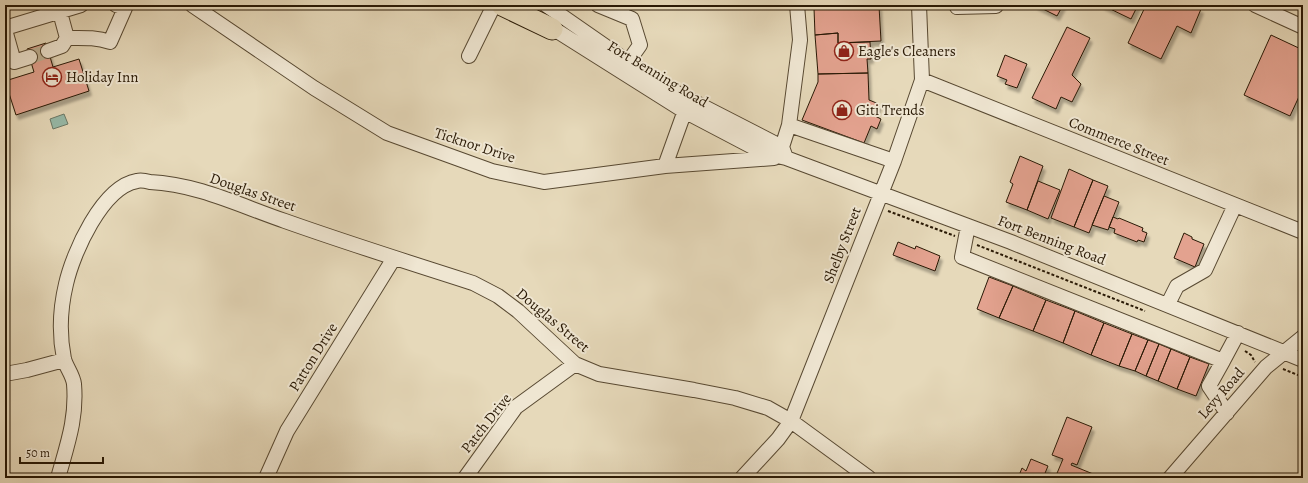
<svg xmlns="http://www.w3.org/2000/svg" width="1308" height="483" font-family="Alegreya,serif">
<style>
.water{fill:#97bbaa;stroke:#6b7a68}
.building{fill:#e3a28f;stroke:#291905;filter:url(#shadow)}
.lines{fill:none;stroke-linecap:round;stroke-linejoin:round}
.minor-tunnel{stroke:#c0b396;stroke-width:14;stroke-dasharray:14 7;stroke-linecap:butt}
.minor-casing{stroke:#584932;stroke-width:16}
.highway-casing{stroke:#291905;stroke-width:23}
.path{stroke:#291905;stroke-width:2;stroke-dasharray:3 2;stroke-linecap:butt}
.minor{stroke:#efe6d2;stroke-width:14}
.highway{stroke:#e6d9ba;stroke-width:21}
.labels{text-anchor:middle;stroke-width:4;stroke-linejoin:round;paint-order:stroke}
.poi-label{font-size:15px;fill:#291905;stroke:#efe6d2;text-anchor:start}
.street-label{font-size:15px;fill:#291905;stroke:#efe6d2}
</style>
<defs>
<filter id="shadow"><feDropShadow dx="2.5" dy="4.5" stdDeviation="1" flood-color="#0004"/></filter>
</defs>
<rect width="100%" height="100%" fill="#e6d9ba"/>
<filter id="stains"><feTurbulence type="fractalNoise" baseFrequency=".005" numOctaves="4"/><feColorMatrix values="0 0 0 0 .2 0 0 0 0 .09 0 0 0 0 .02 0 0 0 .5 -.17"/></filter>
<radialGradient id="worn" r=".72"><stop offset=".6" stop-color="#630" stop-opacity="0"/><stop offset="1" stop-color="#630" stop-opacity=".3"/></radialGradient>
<path class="water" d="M64,114L68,124L53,129L50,119Z"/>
<path class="building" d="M814,5H879L814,8Z
M1035,5H1063L1057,16Z
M1102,5H1138L1131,19Z
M1146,5H1192L1201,9L1191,33L1177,26L1161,59L1128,43Z
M879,6L881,41L838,43V33L815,35L814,8Z
M1067,27L1090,38L1072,75L1081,84L1072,102L1061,97L1056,109L1032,98Z
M838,33V43L870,42L871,59H867L868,73L818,74L815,35Z
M1271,35L1303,50V88L1290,116L1244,95Z
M46,43L53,67L79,59L89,91L16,115L5,81L34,72L27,49Z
M1005,55L1027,64L1017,88L1005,84L1007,80L997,76Z
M868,73L869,100L879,104L875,116L881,119L877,129L871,126L864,143L802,120L818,82V74Z
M1020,156L1043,166L1027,210L1006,202L1013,184L1010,182Z
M1069,169L1093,180L1074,227L1051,218Z
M1093,180L1108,186L1089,233L1074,227Z
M1038,181L1060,190L1048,219L1027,210Z
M1104,196L1119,202L1108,230L1092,225Z
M1113,217L1118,219L1119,218L1143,228L1142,231L1147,233L1144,242L1138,240L1137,242L1114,233L1115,229L1109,227Z
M1184,233L1192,237V239L1204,244L1195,267L1174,258Z
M898,242L915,249L916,246L940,256L935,271L893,255Z
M989,277L1013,286L999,318L977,309Z
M1013,286L1046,300L1033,331L999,318Z
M1046,300L1075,311L1063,343L1033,331Z
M1075,311L1104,323L1091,355L1063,343Z
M1104,323L1132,334L1119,366L1091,355Z
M1132,334L1148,340L1135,371L1119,366Z
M1148,340L1159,344L1146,376L1135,371Z
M1159,344L1171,349L1158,381L1146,376Z
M1171,349L1190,357L1177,389L1158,381Z
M1190,357L1209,364L1196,396L1177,389Z
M1067,417L1092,427L1077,465L1072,463L1071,465L1103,478H1055L1063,459L1052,455Z
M1031,459L1048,466L1043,478H1018L1022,468L1026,471Z"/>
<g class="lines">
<path class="minor-tunnel" d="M30,57L48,51"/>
<g class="minor-casing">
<path id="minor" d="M58,5L67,38C82,38 96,37 110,42L125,8L116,5
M192,5L314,88L387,133L492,171L544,182L665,166L774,158
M546,5L628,62L677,93L782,147L786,158
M598,5L632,19L640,45L628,62
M956,5L957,7L996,6
M1255,5L1303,27
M546,24L684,111L764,153L786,158L1011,242L1303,360
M5,28L81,5
M5,30L14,62L30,57
M48,51L62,46L67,38
M469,56L494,5
M922,80L1303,232
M789,125L894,161
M782,147L789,125L800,40L797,5
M665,166L688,102
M968,226L962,257L1223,361L1238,333
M1168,304L1177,286L1205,270L1235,205
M1223,361L1209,386L1227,413
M5,374L27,370L64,360
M58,478C67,445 77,419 74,384C73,375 66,367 64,359C59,334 60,309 66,284C73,253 102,187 137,181C141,180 146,181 150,182C197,184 241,206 285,221C347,243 410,263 473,283L498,296L518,311L575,364L599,374L694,390L735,398L768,408L791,421L869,478
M266,478L287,431L394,258
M465,478L516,407L575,364
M742,478L778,439L791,421L894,161L922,80L919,5
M1170,478L1266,367L1303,337"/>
</g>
<g class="highway-casing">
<path id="highway" d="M502,5L552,29"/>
</g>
<path class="path" d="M888,211L955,236
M977,245L1145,311
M1245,351L1251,355L1255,362
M1283,369L1303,377"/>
<use href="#minor" class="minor"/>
<use href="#highway" class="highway"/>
</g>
<defs>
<g id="shop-ring" transform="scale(1)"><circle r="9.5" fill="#efe6d2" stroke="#8f2418" stroke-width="1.5"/><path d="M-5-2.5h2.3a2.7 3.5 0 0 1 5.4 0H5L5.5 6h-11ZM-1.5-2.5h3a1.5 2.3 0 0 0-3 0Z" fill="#8f2418"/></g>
<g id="hotel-ring" transform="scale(1)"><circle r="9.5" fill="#efe6d2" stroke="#8f2418" stroke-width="1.5"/><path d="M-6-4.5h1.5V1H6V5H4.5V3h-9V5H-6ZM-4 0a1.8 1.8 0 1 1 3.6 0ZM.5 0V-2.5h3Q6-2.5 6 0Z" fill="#8f2418"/></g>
</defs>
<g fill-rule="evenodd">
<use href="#shop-ring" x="844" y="51"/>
<use href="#hotel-ring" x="52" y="77"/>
<use href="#shop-ring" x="842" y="110"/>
</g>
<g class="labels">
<g class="poi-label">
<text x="858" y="56">Eagle's Cleaners</text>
<text x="66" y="82">Holiday Inn</text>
<text x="856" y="115">Giti Trends</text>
</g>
<g class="street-label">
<text transform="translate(658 74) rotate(31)" y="5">Fort Benning Road</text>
<text transform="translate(1119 141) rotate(22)" y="5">Commerce Street</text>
<text transform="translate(475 145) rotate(18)" y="5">Ticknor Drive</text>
<text transform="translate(253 192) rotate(19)" y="5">Douglas Street</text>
<text transform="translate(1052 240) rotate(21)" y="5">Fort Benning Road</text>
<text transform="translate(842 245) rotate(-69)" y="5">Shelby Street</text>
<text transform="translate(553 320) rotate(40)" y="5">Douglas Street</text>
<text transform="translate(313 357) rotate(-58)" y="5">Patton Drive</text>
<text transform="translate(1221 393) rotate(-49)" y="5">Levy Road</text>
<text transform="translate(486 423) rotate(-52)" y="5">Patch Drive</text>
</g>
</g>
<rect width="1308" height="483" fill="none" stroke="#e6d9ba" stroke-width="20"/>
<rect x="6" y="6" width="1296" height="471" fill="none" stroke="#291905" stroke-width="2"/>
<rect x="10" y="10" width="1288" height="463" fill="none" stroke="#291905"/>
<path d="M20 457v6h83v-6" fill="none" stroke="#291905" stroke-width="2"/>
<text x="26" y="457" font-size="12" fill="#291905" stroke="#efe6d2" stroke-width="3" paint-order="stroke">50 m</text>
<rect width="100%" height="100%" filter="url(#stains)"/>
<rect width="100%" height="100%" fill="url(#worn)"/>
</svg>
